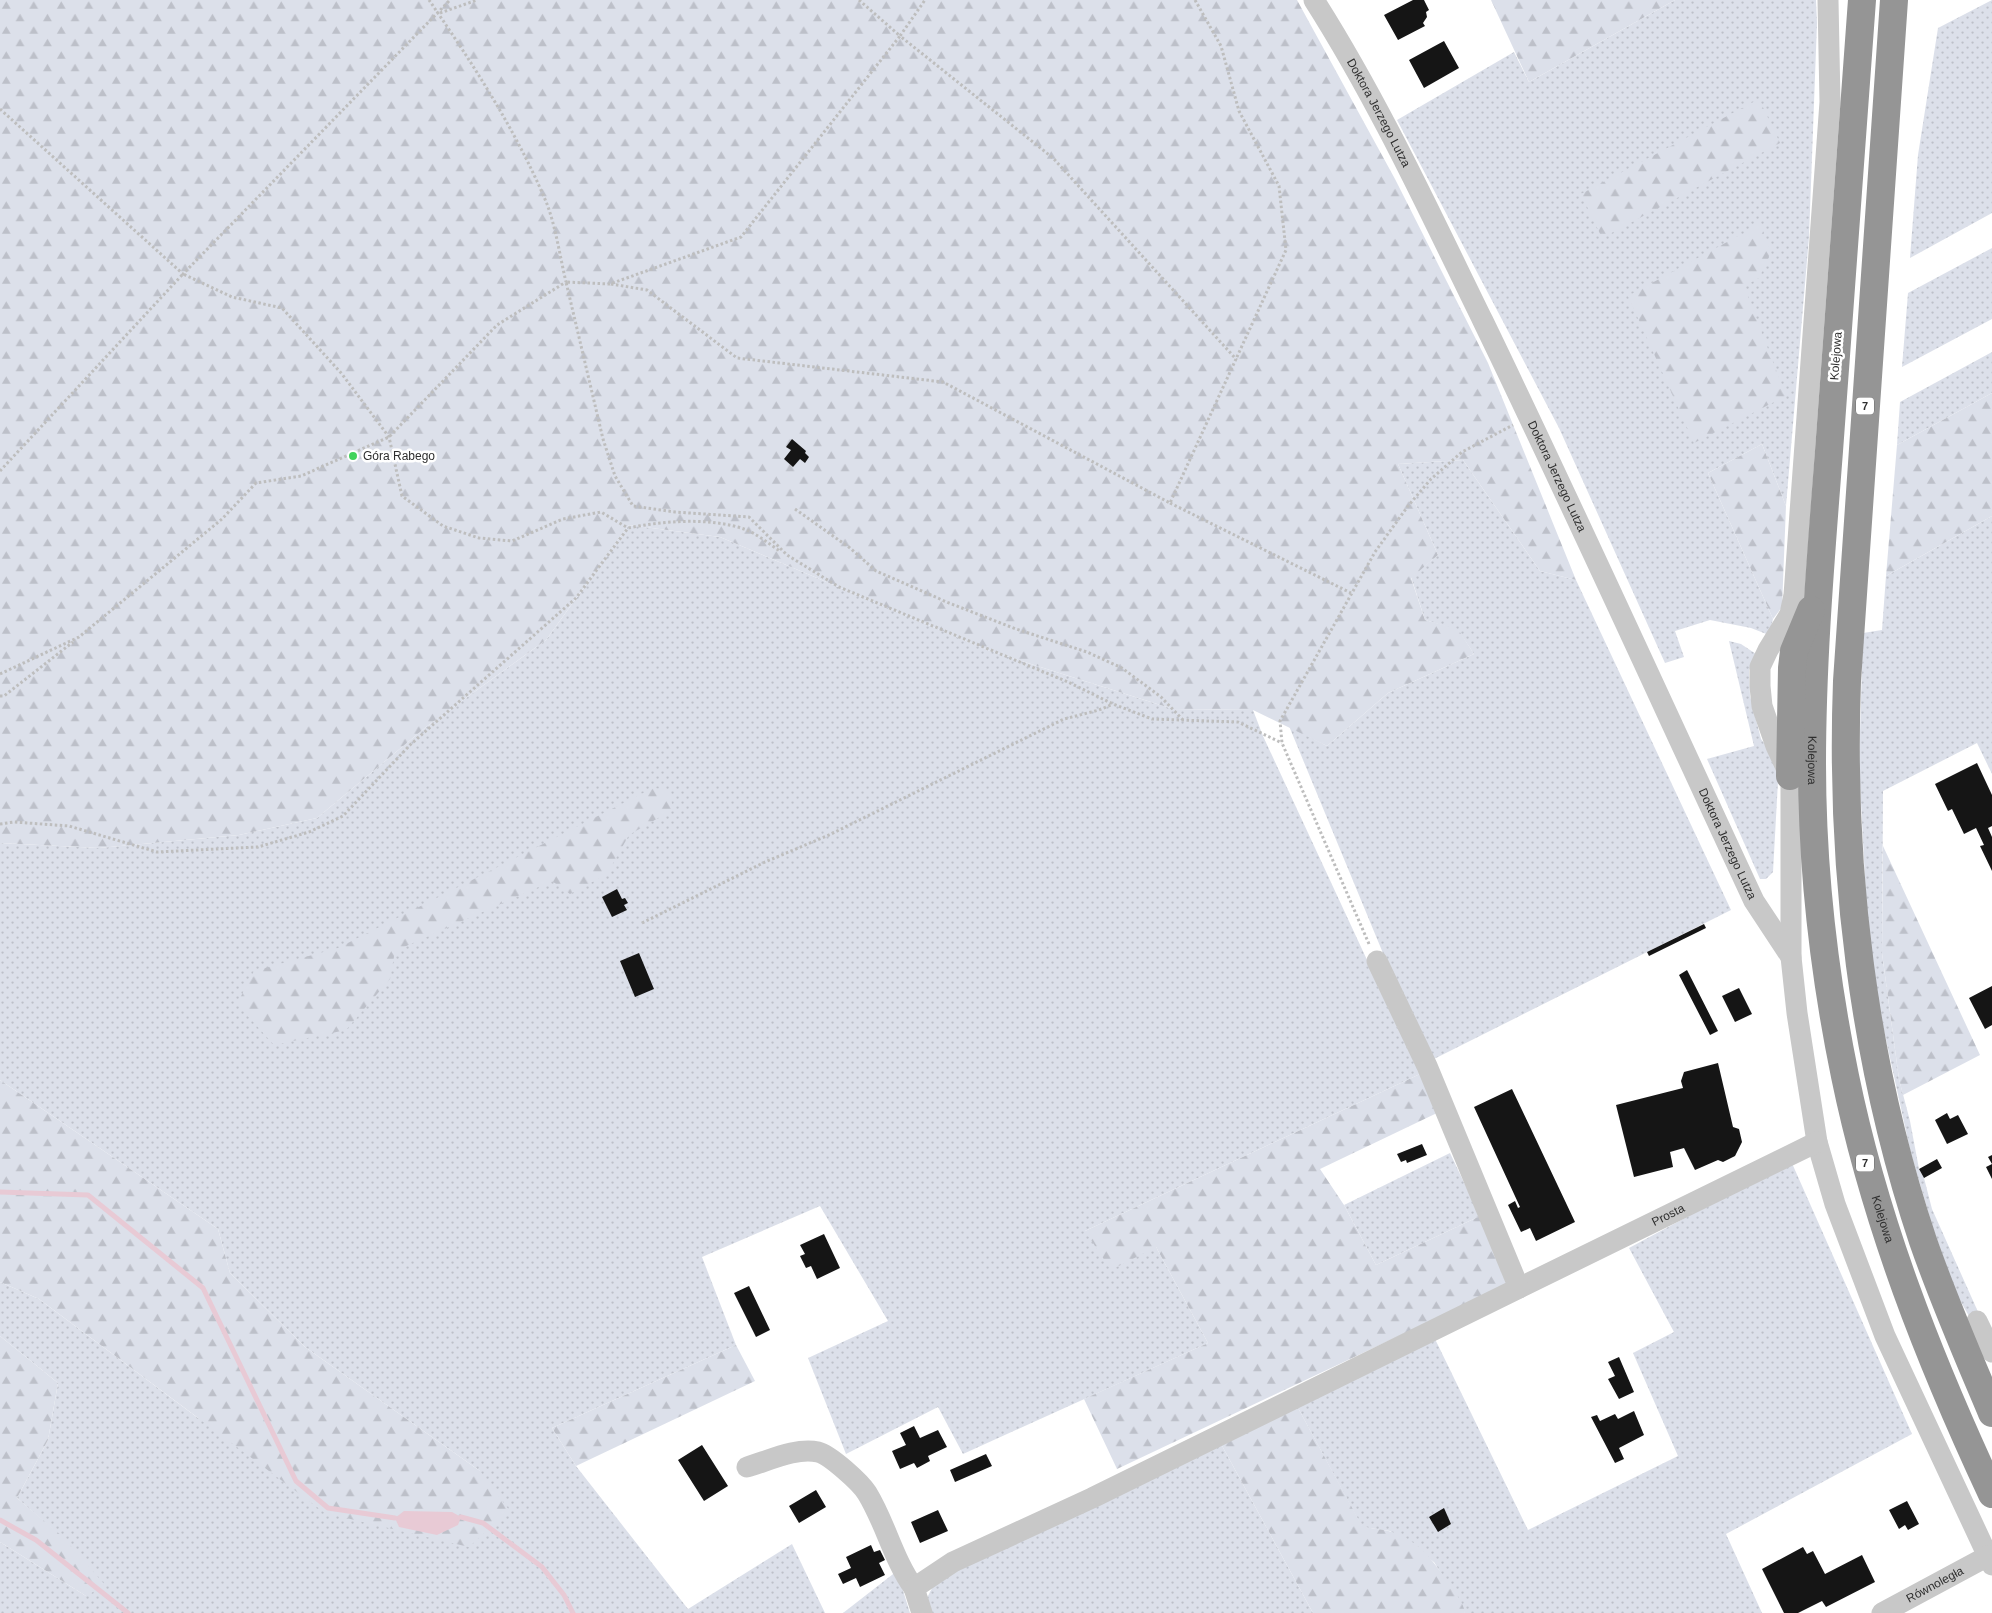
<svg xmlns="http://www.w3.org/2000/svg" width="1992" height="1613" font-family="Helvetica,sans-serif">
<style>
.grass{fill:url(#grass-dots)}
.forest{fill:url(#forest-firs)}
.water{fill:#e8cad5}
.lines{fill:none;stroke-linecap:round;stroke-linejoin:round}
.stream{stroke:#e8cad5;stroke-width:5}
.building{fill:#151515}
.path{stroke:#bebebe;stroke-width:3;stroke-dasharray:2.5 2.5;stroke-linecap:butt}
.minor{stroke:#c8c8c8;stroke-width:21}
.highway{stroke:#959595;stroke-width:28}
.poi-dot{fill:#41d35c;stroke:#fff;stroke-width:2}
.labels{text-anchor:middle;stroke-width:5;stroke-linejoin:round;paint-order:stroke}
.shield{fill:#fff;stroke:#6d6d6d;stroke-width:1}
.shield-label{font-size:11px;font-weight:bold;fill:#2e2e2e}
.street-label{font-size:12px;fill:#2e2e2e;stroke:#fff}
.poi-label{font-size:12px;fill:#2e2e2e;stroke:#fff;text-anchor:start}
</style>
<defs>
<pattern id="grass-dots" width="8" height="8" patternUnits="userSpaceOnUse" patternTransform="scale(1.25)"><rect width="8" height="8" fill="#dce0ea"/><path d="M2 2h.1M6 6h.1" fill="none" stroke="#bdc0c9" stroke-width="1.8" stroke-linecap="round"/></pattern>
<pattern id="forest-firs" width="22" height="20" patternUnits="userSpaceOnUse" patternTransform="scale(1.25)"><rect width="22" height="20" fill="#dce0ea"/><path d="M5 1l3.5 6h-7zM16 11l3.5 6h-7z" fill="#bdc0c9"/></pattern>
</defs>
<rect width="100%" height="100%" fill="#fff"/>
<path class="grass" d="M1675,0H1816L1817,23L1809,237L1786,506L1762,444L1708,473L1773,619L1769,635L1751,628L1710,620L1675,631L1684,657L1665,663L1559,428L1397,120L1514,52L1529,82Z
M1992,0V213L1910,258L1918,155L1938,28Z
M1992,248V319L1902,367L1908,293Z
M1992,352V393L1897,445L1900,402Z
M1463,460L1540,571L1576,580L1731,910L1428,1062L1289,726L1327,746L1388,693L1474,654L1458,630L1425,620L1411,577L1438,555L1398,464Z
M1992,516V774L1977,743L1883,791L1882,953L1899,1079L1910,1121L1919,1169L1924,1178L1932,1209L1979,1314L1970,1318L1956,1293L1933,1228L1911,1154L1876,994L1867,916L1859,765L1863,633L1882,630L1886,576Z
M629,525L720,537L990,651L1173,709L1253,710L1263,736L1420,1074L1085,1231L1156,1247L1208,1343L963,1454L938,1407L846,1454L808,1358L888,1321L820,1206L702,1257L736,1345L552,1428L576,1466L688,1609L792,1544L825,1613H0V1542L86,1596L62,1537L17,1498L48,1440L58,1383L0,1336V1282L39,1299L198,1418L480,1471L305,1347L230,1273L218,1229L0,1080V843L99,848L239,835L317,818L426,727L546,640Z
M1729,641L1741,644L1759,656L1749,670L1750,696L1761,739L1779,763L1773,872L1766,879H1760L1707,759L1754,746Z
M1450,1153L1480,1216L1376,1265L1344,1205Z
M1791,1161L1912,1434L1726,1534L1762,1613H1465L1434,1562L1390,1531L1362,1527L1297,1406L1435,1339L1528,1530L1678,1456L1633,1353L1674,1332L1629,1248Z
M1220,1442L1313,1613H925C922,1602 934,1585 940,1575Z
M897,1571L910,1613H843Z"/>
<path class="forest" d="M0,0H1297L1395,179L1488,363L1576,580L1540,571L1463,460L1398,464L1438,555L1411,578L1425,620L1458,629L1474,654L1388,693L1327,746L1253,710L1173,709L990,651L720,537L629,525L546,640L426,727L317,818L239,835L99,848L0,843Z
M1491,0H1675L1529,82Z
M1759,99L1780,143L1602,238L1581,194Z
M1760,224L1771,252L1759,278L1744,286L1786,396L1694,443L1628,296Z
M1992,393V516L1886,576L1897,445Z
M1762,444L1786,506L1782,607L1773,619L1708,473Z
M653,788L671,790L672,810L629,835L607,874L570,894L552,881L395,951L390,979L346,1030L274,1045L237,1004L254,971L338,948Z
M1883,846L1980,1055L1903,1095L1899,1079L1882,953Z
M1420,1074L1437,1113L1320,1169L1344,1205L1376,1265L1480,1216L1507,1285L1117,1469L1084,1399L1208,1343L1156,1247L1111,1270L1085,1231Z
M0,1080L218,1229L230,1273L305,1347L480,1471L509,1510L469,1547L325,1513L39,1299L0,1282Z
M0,1336L58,1383L48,1440L17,1498L62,1536L105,1585L86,1596L0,1542Z
M736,1345L755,1381L576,1466L552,1428Z
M1297,1406L1362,1526C1371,1529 1383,1529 1392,1532C1419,1541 1433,1560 1448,1583C1454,1591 1464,1603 1465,1613H1313L1220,1442Z"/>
<path class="water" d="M404,1511L452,1512L461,1517L458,1525L437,1535L399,1527L395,1518Z"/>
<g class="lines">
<path class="stream" d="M0,1192L88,1195L203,1288L296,1481L328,1508L395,1518
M461,1517L483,1523L542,1567L564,1595L573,1613
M0,1520L36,1540L128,1613"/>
</g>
<path class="building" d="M1413,0H1424L1429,10L1426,12L1427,17L1423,23L1425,26L1398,40L1384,15Z
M1444,41L1459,68L1424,88L1409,60Z
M792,439L806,451L805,453L809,457L805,463L800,459L793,467L784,459L791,450L786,447Z
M1977,763L1992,795V826L1988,828L1992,837V871L1980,846L1984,845L1976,828L1964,834L1952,809L1948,811L1935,784Z
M617,889L622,899L625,898L628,903L624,905L627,910L612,917L602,897Z
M1704,924L1706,928L1649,956L1647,952Z
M639,953L654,989L635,997L620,961Z
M1687,970L1718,1031L1710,1035L1679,975Z
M1992,986V1025L1985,1029L1969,998Z
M1739,988L1752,1014L1735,1022L1722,996Z
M1718,1063L1733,1127L1739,1129L1742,1142L1735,1156L1723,1162L1718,1160L1695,1170L1684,1148L1670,1152L1673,1167L1634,1177L1616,1105L1683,1088L1681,1081L1684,1072Z
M1512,1089L1575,1222L1536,1241L1530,1228L1521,1232L1508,1205L1515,1201L1518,1208L1520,1207L1474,1107Z
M1947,1113L1950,1119L1958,1115L1968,1134L1947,1144L1935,1120Z
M1422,1144L1427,1155L1407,1163L1406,1160L1401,1162L1397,1154Z
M1992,1155V1179L1986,1167L1992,1164L1988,1157Z
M1937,1159L1942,1168L1924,1178L1919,1169Z
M824,1234L840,1268L817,1279L811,1266L806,1268L800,1256L805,1254L800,1245Z
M749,1286L770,1330L756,1337L734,1293Z
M1619,1357L1634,1392L1619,1399L1608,1379L1615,1376L1608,1362Z
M1634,1411L1644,1435L1619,1448L1624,1459L1615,1463L1591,1417L1597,1415L1600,1421L1615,1414L1618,1419Z
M914,1426L920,1438L938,1430L947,1447L928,1456L930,1461L917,1468L914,1463L900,1469L892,1451L906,1445L900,1433Z
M702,1445L728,1486L704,1501L678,1460Z
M986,1454L992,1466L955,1482L950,1470Z
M816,1490L826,1507L799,1523L789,1506Z
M1907,1501L1919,1524L1908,1530L1905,1525L1899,1529L1889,1510Z
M1444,1508L1451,1524L1438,1532L1429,1517Z
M938,1510L948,1531L920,1543L911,1522Z
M871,1545L874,1552L880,1550L885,1560L879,1563L885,1575L860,1587L856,1578L843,1584L838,1574L851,1568L846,1557Z
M1803,1547L1807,1554L1813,1551L1825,1574L1862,1555L1875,1582L1826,1607L1822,1601L1798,1613H1784L1762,1569Z"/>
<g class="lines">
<path class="path" d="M859,0L900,36L741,237L610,284L566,282L603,439L615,476L633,506L675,512L749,517L787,555L839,587L1068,682L1113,704L1152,719L1238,722L1282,743
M1195,0L1221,46L1239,111L1279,186L1286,250L1236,359
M440,13L477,0
M0,109L183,274L450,0
M611,284L647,290L737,358L943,382L1170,503L1236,359L1053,158L900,36L925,0
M0,471L183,274L232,297L282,308L342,374L389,437L402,496L443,526L479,538L512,541L563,519L601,512L628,528
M1170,503L1351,593
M795,509L850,548L876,571L949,603L1016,629L1087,652L1122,668L1161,697L1183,720
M0,674L79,637L222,519L256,483L301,476L389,437L497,325L566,282C560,257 556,228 547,204C517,132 473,64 429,0
M0,696H4L73,642
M0,824L14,822L69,826L157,852L258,847L309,832L343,816L410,745L576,598L628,528C663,521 709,517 744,529C756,533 769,544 780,551
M642,923L765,862L829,835L1064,719L1099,710L1113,704
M1369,944L1282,743L1280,721L1375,552L1408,506L1431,479L1462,452L1513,425"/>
<g class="minor">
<path id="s1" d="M1314,0C1379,102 1430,213 1483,321C1576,513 1664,708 1754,901L1791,957"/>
<path d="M1828,0L1830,102L1794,595L1790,614L1768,650L1760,667V686L1762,706L1776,746L1790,776L1791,786V957L1797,1013L1817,1142L1835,1204L1885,1336L1992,1565"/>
<path id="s2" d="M1519,1288L1817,1142"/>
<path d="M1977,1321L1992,1352"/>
<path d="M747,1467C768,1461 796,1447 818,1452C830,1455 860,1482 867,1493C886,1524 893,1559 914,1588"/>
<path d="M922,1613L914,1588L953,1562L1092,1498L1519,1288L1427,1066L1377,961"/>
<path id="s3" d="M1882,1613L1988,1556"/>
</g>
<g class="highway">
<path id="s4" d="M1862,0C1851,150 1840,300 1829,451C1821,555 1812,659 1812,764C1812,868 1824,974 1845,1076C1875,1222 1929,1359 1992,1494"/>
<path d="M1894,0L1847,681C1840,869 1863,1062 1923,1241C1943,1299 1968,1356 1992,1413"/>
<path d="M1790,776L1792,668L1794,651L1811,610"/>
</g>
</g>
<circle class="poi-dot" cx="353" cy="456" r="5"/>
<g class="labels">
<g class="shield">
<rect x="1856" y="397.5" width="18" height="17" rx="4"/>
<rect x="1856" y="1154.5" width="18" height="17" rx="4"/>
</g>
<g class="shield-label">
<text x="1865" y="410">7</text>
<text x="1865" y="1167">7</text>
</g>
<g class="street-label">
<text dy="4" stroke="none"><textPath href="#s1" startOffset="130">Doktora Jerzego Lutza</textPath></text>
<text transform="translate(1836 356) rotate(-86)" y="4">Kolejowa</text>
<text dy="4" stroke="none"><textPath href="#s1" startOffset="535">Doktora Jerzego Lutza</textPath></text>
<text dy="4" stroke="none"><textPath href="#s4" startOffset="762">Kolejowa</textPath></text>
<text dy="4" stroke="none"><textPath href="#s1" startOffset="940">Doktora Jerzego Lutza</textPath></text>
<text dy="4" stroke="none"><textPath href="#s2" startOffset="166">Prosta</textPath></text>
<text dy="4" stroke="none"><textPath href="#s4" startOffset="1228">Kolejowa</textPath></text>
<text dy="4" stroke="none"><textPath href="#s3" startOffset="60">Równoległa</textPath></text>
</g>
<g class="poi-label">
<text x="363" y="460">Góra Rabego</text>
</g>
</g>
</svg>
